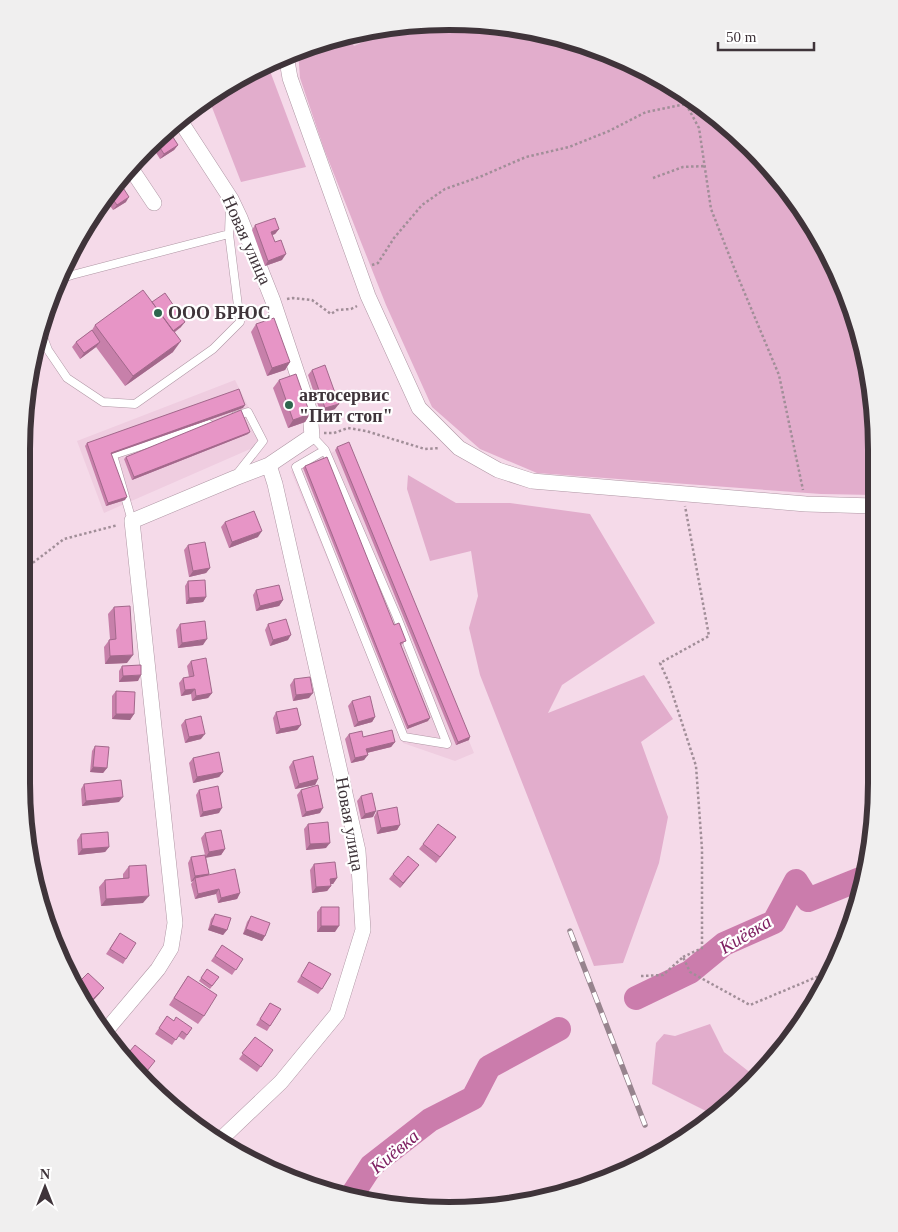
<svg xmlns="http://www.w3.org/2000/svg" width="898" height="1232" font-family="Georgia,serif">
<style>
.built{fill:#efcde0}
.green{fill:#e2adcc}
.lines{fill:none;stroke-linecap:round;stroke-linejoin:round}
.river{stroke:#cb7cac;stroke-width:24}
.service-casing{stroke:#af96a4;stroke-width:9}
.minor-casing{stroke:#af96a4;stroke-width:16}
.path{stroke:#a18e98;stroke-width:2.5;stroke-dasharray:2.5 2.5;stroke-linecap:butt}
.service{stroke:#fff;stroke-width:8}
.minor{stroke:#fff;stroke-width:15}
.rail-casing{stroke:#97848e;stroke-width:5.5}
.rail{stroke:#fff;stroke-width:4;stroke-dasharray:11;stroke-linecap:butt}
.wall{fill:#c780aa}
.shaded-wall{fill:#a2688b}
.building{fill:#e795c6;stroke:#a2688b}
.poi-dot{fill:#2e664e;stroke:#fff;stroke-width:2}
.labels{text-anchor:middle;stroke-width:4.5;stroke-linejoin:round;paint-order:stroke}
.street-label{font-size:18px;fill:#3f343a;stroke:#fff}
.poi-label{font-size:18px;font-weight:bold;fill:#3f343a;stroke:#fff;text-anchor:start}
.water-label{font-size:19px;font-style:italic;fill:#7f2162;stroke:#fff}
.rim{fill:none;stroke:#3f343a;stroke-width:6}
</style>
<rect width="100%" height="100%" fill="#f5dae9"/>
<path class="built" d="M402,25L354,46L348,34Z
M235,380L266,442L104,513L77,441Z
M348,445L474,753L455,761L403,743L291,471Z"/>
<path class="green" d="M421,22L505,25L586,44L663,78L731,127L788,188L844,285L873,393L874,495L821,494L537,473L480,449L432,407L386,305L324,149L300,78L298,51L338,36L348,34L354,46L402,25Z
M267,63L306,167L241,182L208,97L260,65Z
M408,475L456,503H510L590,514L655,623L562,685L548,713L644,675L673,719L641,742L668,817L659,863L623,963L594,966L480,675L469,628L478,596L471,551L430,561L407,489Z
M710,1024L724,1052L757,1078L716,1116L652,1084L656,1043L664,1034L675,1036Z"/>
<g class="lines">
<path class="river" d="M636,998L690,972L724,944L774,922L796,881L808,900L863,878
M352,1195L371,1166L430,1120L473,1098L489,1067L559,1029"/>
<g class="service-casing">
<path id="service" d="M63,278L72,275L229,234
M40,329L48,350L67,378L103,402L135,404L213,349L240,322L229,234L230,204
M235,416L248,412L263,441L237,474
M312,436L325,450L397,617L447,744L404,737L296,467L325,450
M132,521L124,493L113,455L209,424"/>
</g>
<g class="minor-casing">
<path id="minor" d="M286,55L290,78L368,296L419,408L459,448L498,470L532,481L806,504L874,506
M132,170L154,203
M104,1033L158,969L171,948L175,923L132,521L235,478L269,465L312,436L310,412L273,301L240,218L231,199L179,119
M220,1140L281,1082L337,1014L363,930L358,851L275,484L269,465"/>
</g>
<path class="path" d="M686,104L699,128L711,209L735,270L779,375L803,490
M653,178L683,167L704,166
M372,265L378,263L394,238L422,205L445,189L482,176L526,157L569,147L609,131L646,112L686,104L685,95
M287,299L293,298L312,300L331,314L337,310L351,309L357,306
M324,433H334L348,428L366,431L425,449L440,448
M21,572L64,539L118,525
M683,957L702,948V849L696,766L669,683L660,663L709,636L685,506
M641,976L663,975L683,957L690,972L750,1005L831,971"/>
<use href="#service" class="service"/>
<use href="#minor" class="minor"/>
<g class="rail-casing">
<path id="rail" d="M570,931L645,1125"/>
</g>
<use href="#rail" class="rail"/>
</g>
<path class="wall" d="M169,131L178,145L174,150L160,159L153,148Z
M120,183L126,202L113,210L105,199Z
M255,225L279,229L275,234L272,235L282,260L265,266L252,230Z
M152,302L181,327L174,333L173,352L125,386L96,347L80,359L72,347L76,342L92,330L95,325Z
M256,324L290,362L285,370L267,376L251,332Z
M312,370L335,409L321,414L308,375Z
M279,380L310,414L305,422L288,428L273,388Z
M243,408L111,454L125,500L106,506L85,446L87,443Z
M248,434L132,480L124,459L126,457Z
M337,447L469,740L456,745L335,450Z
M305,466L404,643L401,645L428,721L407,729L303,468Z
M225,522L258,537L229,548L221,527Z
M188,545L210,568L206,573L189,577L184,550Z
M188,581L206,597L203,602L186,604L185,586Z
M256,590L283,600L279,606L256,611L253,595Z
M114,607L127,663L105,664L104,647L110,639L108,614Z
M180,624L203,645L178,648L176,630Z
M268,624L288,640L270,646L265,630Z
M191,661L212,693L208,698L192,701L191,694L181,696L179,683L183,678L189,677L187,666Z
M122,666L138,681L119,682V671Z
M294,679L309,698L293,701L290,685Z
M116,691L134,714L130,720L112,719V696Z
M352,701L375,717L372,722L354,727L348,706Z
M276,712L301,725L297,730L276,734L273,718Z
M185,720L201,739L185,743L181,725Z
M349,734L363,737L395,742L391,747L367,753L364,760L351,763L345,739Z
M95,746L107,768L103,773L90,772L92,751Z
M193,758L223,772L219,777L193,783L189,763Z
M293,761L318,779L315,785L295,789L289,767Z
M84,784L119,802L82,806L81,789Z
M199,790L219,813L200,817L196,795Z
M301,790L320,813L302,817L297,795Z
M361,796L373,817L361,819L357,801Z
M377,811L400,825L397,830L377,834L374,817Z
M308,824L326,848L306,850L304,829Z
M205,833L225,849L221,855L206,857L209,874L208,876L240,893L237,899L218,903L216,894L195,899L191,884L193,881L191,882L188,863L191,857L205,855L201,838Z
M81,834L109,847L105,852L78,855L77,840Z
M456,837L436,863L419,849L423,844Z
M314,864L337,878L333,884H331V886L327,891L312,893L310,870Z
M419,865L400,888L389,879L393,874Z
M129,866L143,903L101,906L99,887L105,880L123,878V874Z
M321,907L335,932H317V912Z
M215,914L227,930L223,935L208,930L211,919Z
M251,916L265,936L262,941L243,934L247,922Z
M120,933L126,959L123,964L106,954Z
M222,945L243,959L232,975L211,961Z
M309,962L322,989L318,994L297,982Z
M207,969L219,977L210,989L199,981Z
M88,973L100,993L89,1005L84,999L77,984Z
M188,976L204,1016L198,1024L169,1005Z
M270,1003L281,1009L267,1031L256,1025Z
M167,1016L174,1021L192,1028L184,1040L178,1036L172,1045L155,1034Z
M255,1037L273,1050L257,1072L239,1059Z"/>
<path class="shaded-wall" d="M178,145L174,150L160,159L164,154Z
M129,197L126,202L113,210L117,205Z
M279,229L275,234L267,237L271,232Z
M286,254L282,260L265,266L268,261Z
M185,322L181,327L164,339L168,334Z
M181,341L173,352L125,386L133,376Z
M100,342L96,347L80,359L84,353Z
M290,362L285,370L267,376L272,368Z
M339,404L335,409L321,414L325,408Z
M245,405L243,408L109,455L111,453Z
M310,414L305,422L288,428L293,420Z
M250,432L248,434L132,480L134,477Z
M127,497L125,500L106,506L108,503Z
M262,531L258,537L229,548L232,542Z
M210,568L206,573L189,577L193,571Z
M206,597L203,602L186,604L189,598Z
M283,600L279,606L256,611L260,606Z
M291,635L288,640L270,646L273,640Z
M207,639L203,645L178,648L182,643Z
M133,655L127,663L105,664L110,656Z
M141,675L138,681L119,682L123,676Z
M195,689L191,694L181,696L185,690Z
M212,693L208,698L192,701L196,696Z
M313,693L309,698L293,701L296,695Z
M116,714H134L130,720L112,719Z
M375,717L372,722L354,727L358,722Z
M430,718L428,721L407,729L408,726Z
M301,725L297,730L276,734L280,729Z
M205,734L201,739L185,743L189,737Z
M470,737L469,740L456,745L458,742Z
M395,742L391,747L362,754L366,749Z
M368,755L364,760L351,763L355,758Z
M93,767L107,768L103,773L90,772Z
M223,772L219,777L193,783L197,777Z
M318,779L315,785L295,789L299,784Z
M123,797L119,802L82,806L86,801Z
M222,808L219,813L200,817L203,812Z
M323,808L320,813L302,817L306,812Z
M376,811L373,817L361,819L365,814Z
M400,825L397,830L377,834L381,828Z
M330,843L326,848L306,850L310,844Z
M109,847L105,852L78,855L82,849Z
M225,849L221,855L205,858L209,852Z
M419,865L415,870L400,888L403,883Z
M209,874L205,879L195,878L193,881L191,882L195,876Z
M337,878L333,884H327L330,879Z
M331,886L327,891L312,893L316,887Z
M219,889L216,894L195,899L198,894Z
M240,893L237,899L218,903L221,898Z
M149,896L143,903L101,906L106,899Z
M211,925L227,930L223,935L208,930Z
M321,926H339L335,932H317Z
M246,929L265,936L262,941L243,934Z
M104,988L100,993L89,1005L93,999Z"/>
<path class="building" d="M169,131L178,145L164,154L157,143Z
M120,183L129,197L117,205L109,194Z
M275,218L279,229L271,232L275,242L281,240L286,254L268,261L255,225Z
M143,290L181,341L133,376L95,325Z
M165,293L185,322L173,331L152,302Z
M274,318L290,362L272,368L256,324Z
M92,330L100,342L84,353L76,342Z
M325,365L339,404L325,408L312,370Z
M296,374L310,414L293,420L279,380Z
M239,389L245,405L111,453L127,497L108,503L87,443Z
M241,410L250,432L134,477L126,457Z
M349,442L470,737L458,742L337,447Z
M327,457L394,625L399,623L406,641L400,643L430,718L408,726L305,466Z
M254,511L262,531L232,542L225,522Z
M205,542L210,568L193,571L188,545Z
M205,580L206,597L189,598L188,581Z
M279,585L283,600L260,606L256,590Z
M130,606L133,655L110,656L109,640L116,639L114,607Z
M286,619L291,635L273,640L268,624Z
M205,621L207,639L182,643L180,624Z
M206,658L212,693L196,696L195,689L185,690L183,678L194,676L191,661Z
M141,665V675L123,676L122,666Z
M310,677L313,693L296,695L294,679Z
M116,691L135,692L134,714H116Z
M370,696L375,717L358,722L352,701Z
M297,708L301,725L280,729L276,712Z
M201,716L205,734L189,737L185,720Z
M392,730L395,742L366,749L368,755L355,758L349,734L362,731L363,737Z
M95,746L109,747L107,768L93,767Z
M219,752L223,772L197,777L193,758Z
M313,756L318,779L299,784L293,761Z
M121,780L123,797L86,801L84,784Z
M318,785L323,808L306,812L301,790Z
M218,786L222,808L203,812L199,790Z
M372,793L376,811L365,814L361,796Z
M397,807L400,825L381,828L377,811Z
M328,822L330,843L310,844L308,824Z
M438,824L456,837L440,857L423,844Z
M221,830L225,849L209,852L205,833Z
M108,832L109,847L82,849L81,834Z
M205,855L209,874L195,876L191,857Z
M408,856L419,865L403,883L393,874Z
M335,862L337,878L330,879L331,886L316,887L314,864Z
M146,865L149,896L106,899L105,880L129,878V866Z
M235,869L240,893L221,898L219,889L198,894L195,878Z
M321,907H339V926H321Z
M215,914L231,918L227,930L211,925Z
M251,916L270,923L265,936L246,929Z
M120,933L136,943L126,959L110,949Z
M222,945L243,959L236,970L215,956Z
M309,962L331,974L322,989L301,976Z
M207,969L219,977L212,986L201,978Z
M88,973L104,988L93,999L77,984Z
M188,976L217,995L204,1016L174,998Z
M270,1003L281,1009L270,1026L260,1019Z
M167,1016L174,1021L176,1017L192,1028L187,1035L182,1031L176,1040L159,1028Z
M255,1037L273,1050L261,1067L242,1053Z
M135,1045L155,1061L143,1076L137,1071L125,1057Z"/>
<g class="poi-dot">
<circle cx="158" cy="313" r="5"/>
<circle cx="289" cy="405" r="5"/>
</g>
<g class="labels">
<g class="street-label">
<text transform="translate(247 240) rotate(66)" y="6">Новая улица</text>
<text transform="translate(350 824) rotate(80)" y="6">Новая улица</text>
</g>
<g class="poi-label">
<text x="168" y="319">ООО БРЮС</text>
<text x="299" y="401">автосервис<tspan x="299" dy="21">"Пит стоп"</tspan></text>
</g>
<g class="water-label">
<text transform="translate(745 934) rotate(-31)" y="7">Киёвка</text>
<text transform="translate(394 1151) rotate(-40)" y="7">Киёвка</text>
</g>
</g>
<path d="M0 0H898V1232H0ZM449 30H449A419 419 0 0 1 868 449V783A419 419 0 0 1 449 1202H449A419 419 0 0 1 30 783V449A419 419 0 0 1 449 30Z" fill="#f0efef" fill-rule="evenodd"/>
<path class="rim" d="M449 30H449A419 419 0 0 1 868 449V783A419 419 0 0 1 449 1202H449A419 419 0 0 1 30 783V449A419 419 0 0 1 449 30Z"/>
<g transform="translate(45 1187)" stroke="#ffffff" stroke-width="4" paint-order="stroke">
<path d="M0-4L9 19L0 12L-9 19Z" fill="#3f343a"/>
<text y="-8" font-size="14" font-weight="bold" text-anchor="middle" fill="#3f343a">N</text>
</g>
<path d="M718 42v8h96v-8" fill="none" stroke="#3f343a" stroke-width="2.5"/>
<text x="726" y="42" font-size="15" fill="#3f343a" stroke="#ffffff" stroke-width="4" paint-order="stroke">50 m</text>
</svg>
